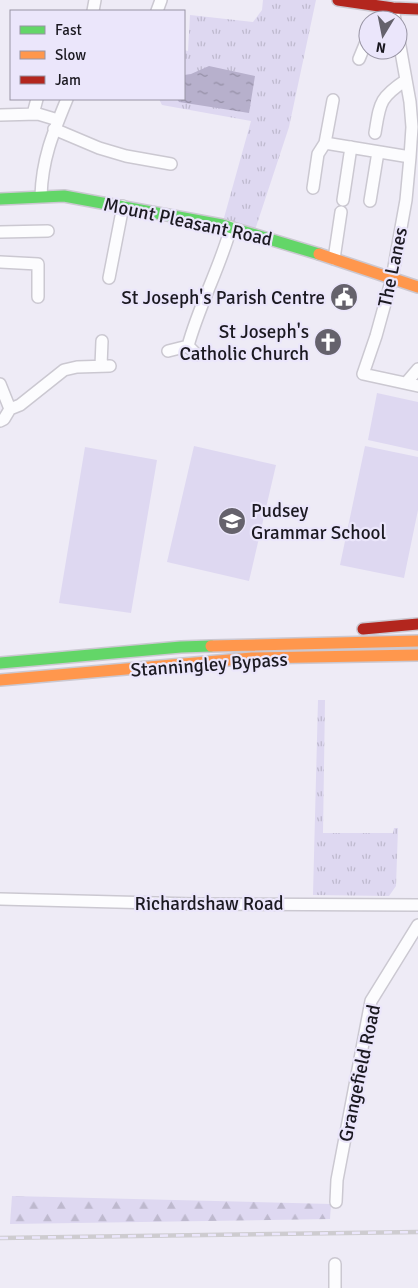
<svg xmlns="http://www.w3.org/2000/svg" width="418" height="1288" font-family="Signika,sans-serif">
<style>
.grass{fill:url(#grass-tufts)}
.forest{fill:url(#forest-firs)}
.garden{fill:#ded8f1}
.water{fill:url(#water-ripples)}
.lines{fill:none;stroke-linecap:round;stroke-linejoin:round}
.street-casing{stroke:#cbc8d1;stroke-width:14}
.fast-casing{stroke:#cbc8d1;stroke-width:14}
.slow-casing{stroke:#cbc8d1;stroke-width:14}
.jam-casing{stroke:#cbc8d1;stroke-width:14}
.street{stroke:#fcfcfe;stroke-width:11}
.fast{stroke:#63d668;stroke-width:11}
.slow{stroke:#ff974d;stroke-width:11}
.jam{stroke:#b3261e;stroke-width:11}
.rail-casing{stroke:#ceccd0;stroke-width:4.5}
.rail{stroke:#ebe6fb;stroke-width:2.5;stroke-dasharray:8;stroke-linecap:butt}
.labels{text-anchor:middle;stroke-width:4.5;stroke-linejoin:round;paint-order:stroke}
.street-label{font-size:19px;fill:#1b1921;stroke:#ebe6fb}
.poi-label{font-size:19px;fill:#1b1921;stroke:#ebe6fb;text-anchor:end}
</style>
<defs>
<pattern id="grass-tufts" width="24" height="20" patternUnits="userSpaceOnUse" patternTransform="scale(1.25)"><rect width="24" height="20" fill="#ded8f1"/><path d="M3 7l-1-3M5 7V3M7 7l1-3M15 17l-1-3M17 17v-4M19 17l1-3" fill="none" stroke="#beb9ce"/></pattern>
<pattern id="forest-firs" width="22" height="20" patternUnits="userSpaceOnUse" patternTransform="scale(1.25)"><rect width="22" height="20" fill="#ded8f1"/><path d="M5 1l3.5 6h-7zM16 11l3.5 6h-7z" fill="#beb9ce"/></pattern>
<pattern id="water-ripples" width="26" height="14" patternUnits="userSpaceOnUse" patternTransform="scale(1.25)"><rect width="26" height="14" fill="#b7b0cc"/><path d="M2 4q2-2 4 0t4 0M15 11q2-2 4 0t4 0" fill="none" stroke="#948ea5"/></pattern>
</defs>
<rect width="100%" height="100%" fill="#eeebf6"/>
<path class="grass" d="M263,0H316L289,127L254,233L222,225L251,121L162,105L159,99H184V50L188,51L190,15L253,22L262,10Z
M318,700H325L323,833H393L394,828H398L396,886L389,896L313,895Z"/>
<path class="forest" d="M12,1196L331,1204L330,1219L10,1224Z"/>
<path class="garden" d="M377,393L418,402V451L368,440Z
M194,446L276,465L249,581L167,562Z
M365,446L418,457V510L404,578L340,565Z
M85,447L157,460L131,613L59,603Z"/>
<path class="water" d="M209,66L255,76L249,113L179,102L177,99H184V75L191,74Z"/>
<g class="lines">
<g class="street-casing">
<path id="street" d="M393,8L395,20
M93,11L95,0
M157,11L161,0
M398,35L410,102L412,127L410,157L406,200L392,278L376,336L363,374L418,386
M359,59L366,42H368
M33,114L37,99
M0,115L38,114L58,120
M54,129L99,148L126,156L171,164
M375,133C380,103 379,98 406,80
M325,143L410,157
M313,188L318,154L325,143L333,100
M41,196C42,159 53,133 67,99
M343,200L351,147
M370,201L378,152
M0,232L48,231
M334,259L341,212
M0,262L38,264V297
M109,278L123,206
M188,346L197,355
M168,351L188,346C199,305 220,268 231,227
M101,366L102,341
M406,383L418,369
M0,384L10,409
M0,421L4,419L10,409L20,405L64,370L77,367L110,366
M0,899L194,904L418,905
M336,1202L337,1180L371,1001L418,925
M335,1264V1288"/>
</g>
<g class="fast-casing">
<path id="fast" d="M0,199L64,196L222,225L319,254
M0,663L181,647L211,646"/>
</g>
<g class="slow-casing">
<path id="slow" d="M319,254L418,287
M211,646L418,641
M0,680L252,658L418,655"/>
</g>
<g class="jam-casing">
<path id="jam" d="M338,0L393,8L418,9
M363,629L418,624"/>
</g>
<use href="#street" class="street"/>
<use href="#fast" class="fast"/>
<use href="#slow" class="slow"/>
<use href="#jam" class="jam"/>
<g class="rail-casing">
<path id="rail" d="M0,1238L418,1232"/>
</g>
<use href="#rail" class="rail"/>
</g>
<defs>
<g id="civic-disc" transform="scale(1.4375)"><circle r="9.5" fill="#65626c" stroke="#ebe6fb"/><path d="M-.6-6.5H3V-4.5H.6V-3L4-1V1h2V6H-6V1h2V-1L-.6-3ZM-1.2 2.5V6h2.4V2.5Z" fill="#fff"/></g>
<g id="church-disc" transform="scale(1.4375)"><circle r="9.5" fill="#65626c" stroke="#ebe6fb"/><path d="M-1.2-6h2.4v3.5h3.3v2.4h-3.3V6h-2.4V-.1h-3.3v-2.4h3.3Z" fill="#fff"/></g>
<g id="school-disc" transform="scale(1.4375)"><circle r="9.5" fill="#65626c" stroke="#ebe6fb"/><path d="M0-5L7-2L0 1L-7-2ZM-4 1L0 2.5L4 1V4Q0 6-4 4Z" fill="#fff"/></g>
</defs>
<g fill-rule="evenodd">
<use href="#civic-disc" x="344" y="297"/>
<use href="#church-disc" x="328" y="342"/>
<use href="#school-disc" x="232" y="521"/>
</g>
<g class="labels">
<g class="street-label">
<text transform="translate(188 221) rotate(12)" y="7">Mount Pleasant Road</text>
<text transform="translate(392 267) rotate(-78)" y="7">The Lanes</text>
<text transform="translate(209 664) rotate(-4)" y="7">Stanningley Bypass</text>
<text x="209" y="910">Richardshaw Road</text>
<text transform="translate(359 1073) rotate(-78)" y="7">Grangefield Road</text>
</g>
<g class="poi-label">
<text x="325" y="304">St Joseph's Parish Centre</text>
<text x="309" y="338">St Joseph's<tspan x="309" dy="22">Catholic Church</tspan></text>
<text x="251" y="517" text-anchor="start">Pudsey<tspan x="251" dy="22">Grammar School</tspan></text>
</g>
</g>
<rect x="10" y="10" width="175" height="90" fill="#ebe6fb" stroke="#9894a4"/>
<rect x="20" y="26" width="25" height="8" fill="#63d668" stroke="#9894a4"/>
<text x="55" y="35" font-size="15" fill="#1b1921">Fast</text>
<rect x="20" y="51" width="25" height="8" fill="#ff974d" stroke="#9894a4"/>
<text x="55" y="60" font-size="15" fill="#1b1921">Slow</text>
<rect x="20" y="76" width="25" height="8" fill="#b3261e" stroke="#9894a4"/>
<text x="55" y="85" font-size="15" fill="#1b1921">Jam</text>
<g transform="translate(383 35) rotate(190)"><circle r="24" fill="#ebe6fb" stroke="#9894a4"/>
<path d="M0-4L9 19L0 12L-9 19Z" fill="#65626c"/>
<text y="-8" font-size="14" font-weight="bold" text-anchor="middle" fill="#1b1921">N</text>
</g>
</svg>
